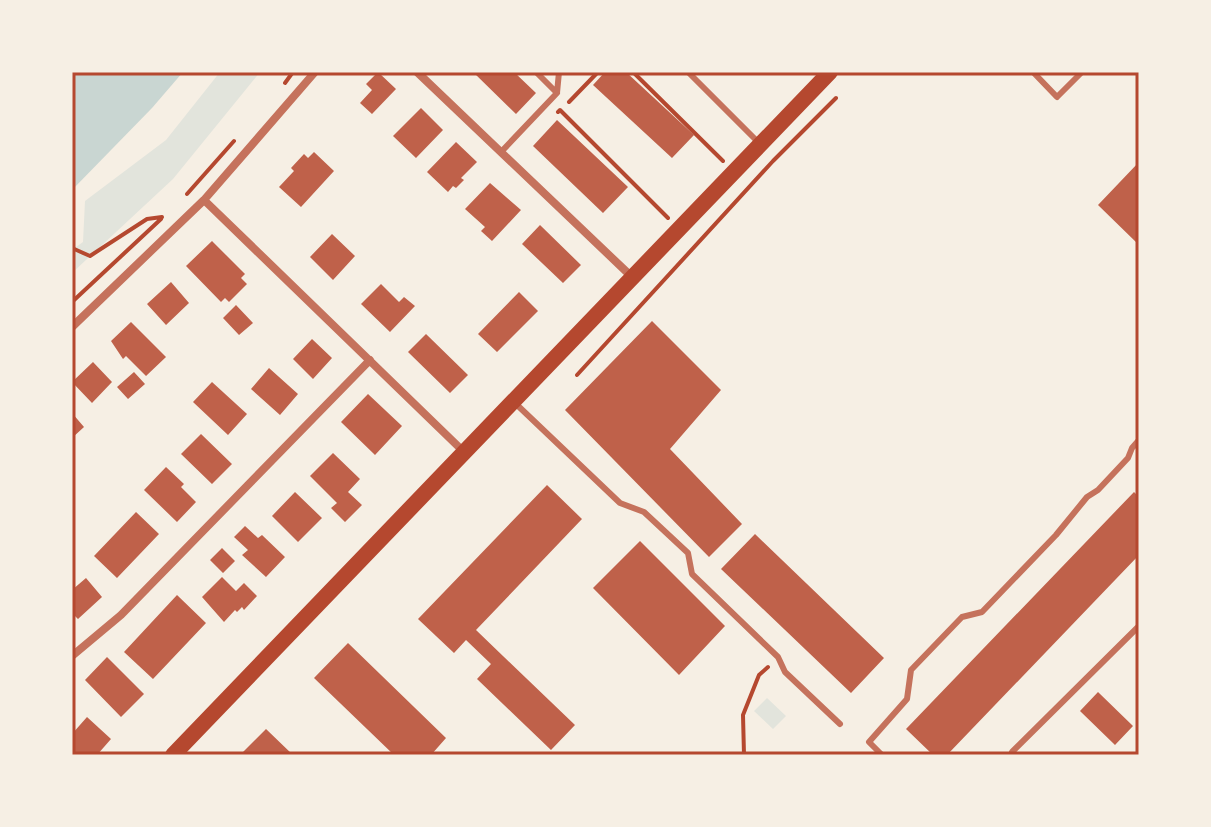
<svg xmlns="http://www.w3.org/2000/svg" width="1211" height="827" font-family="'Fira Sans',sans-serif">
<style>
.green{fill:#e2e4dc}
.water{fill:#c9d6d2}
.building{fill:#bf614a}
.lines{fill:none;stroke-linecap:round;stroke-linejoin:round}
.path{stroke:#b5482f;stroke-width:4}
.service{stroke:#c5725c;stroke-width:6}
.minor{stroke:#c5725c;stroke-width:8}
.secondary{stroke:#b5482f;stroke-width:16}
.neatline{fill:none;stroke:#b5482f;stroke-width:3}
</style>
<rect width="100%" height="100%" fill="#f6efe4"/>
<path class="green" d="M220,72H260L173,179L72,273V250L83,242L85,201L166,140Z
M767,698L786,716L773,729L754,711Z"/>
<path class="water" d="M72,72H183L152,108L72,190Z"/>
<path class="building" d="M378,72L396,89L372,114L360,103L372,90L366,84Z
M473,72H514L536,93L516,114Z
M605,72H626L694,135L672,158L593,85Z
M421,108L443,130L416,158L393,136Z
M557,120L628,187L603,213L533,146Z
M456,142L477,162L461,178L464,180L456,188L453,186L448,192L427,172Z
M314,152L334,171L301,207L279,187L294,171L291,168L304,154L308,158Z
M1139,162V245L1098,205Z
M490,183L521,210L492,241L481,231L485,227L465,209Z
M540,225L581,265L563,283L522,244Z
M332,234L355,256L333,280L310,257Z
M212,241L245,274L241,278L247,284L229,302L225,298L221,302L186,266Z
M171,282L189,303L166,325L147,304Z
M381,284L399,302L404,297L415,306L390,332L361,304Z
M519,292L538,311L497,352L478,334Z
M236,305L253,323L239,335L223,318Z
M652,321L721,390L670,449L742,524L709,557L565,410Z
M131,322L166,357L146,376L126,356L123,359L111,341Z
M426,334L468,375L450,393L408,352Z
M312,339L332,358L313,379L293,359Z
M93,362L112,382L92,403L72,382Z
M269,368L298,394L280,415L251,389Z
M134,372L145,384L128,399L117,387Z
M212,382L247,414L228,435L193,402Z
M368,394L402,426L375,455L341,422Z
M72,413L84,427L72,438Z
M201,434L232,464L212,484L181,454Z
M333,453L360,479L348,492L362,505L345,522L331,508L337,503L310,476Z
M166,467L184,484L181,487L196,502L177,522L144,490Z
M547,485L582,519L476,630L575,725L551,750L477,679L491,664L466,640L454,653L418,619Z
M295,492L322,518L298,542L272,516Z
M1134,492L1139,497V555L947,755H933L906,729Z
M136,512L159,534L117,578L94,556Z
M245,526L258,538L262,535L285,557L266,577L242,555L248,550L234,537Z
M755,534L884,658L851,693L721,569Z
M640,541L725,626L679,675L593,588Z
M222,548L235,561L223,573L210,560Z
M222,577L236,591L244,583L257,596L244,610L242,607L237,612L235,610L224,622L202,597Z
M86,578L102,597L78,619L72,613V590Z
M177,595L206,623L153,679L124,652Z
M348,643L446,738L431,755H394L314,678Z
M107,657L144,694L121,717L85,680Z
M1098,692L1133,726L1115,745L1080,711Z
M87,717L111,739L97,755H72V734Z
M266,729L293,755H240Z"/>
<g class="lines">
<path class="path" d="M633,72L723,161
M285,83L293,72
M569,102L598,72
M558,112L560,110L668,218
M187,194L234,141
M72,248L90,256L147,219L162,217
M72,302L161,219
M577,375L773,161L836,98
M744,755L743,715L759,675L768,667"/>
<path class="service" d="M536,72L557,93
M688,72L759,143
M1033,72L1057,97L1082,72
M501,152L557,93L559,72
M515,403L620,503L644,512L688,553L692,574L778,657L785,672L840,724
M882,755L869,742L907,699L911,670L962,617L982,612L1056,535L1087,497L1098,490L1128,458L1132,448L1139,440
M1015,755L1012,752L1139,626"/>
<path class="minor" d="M417,72L632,277
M204,200L464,452
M72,327L204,200L315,72
M72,656L121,615L370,360"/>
<path class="secondary" d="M173,755L830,72"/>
</g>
<rect width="1211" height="827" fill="none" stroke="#f6efe4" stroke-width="148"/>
<rect x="74" y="74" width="1063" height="679" class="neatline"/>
</svg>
